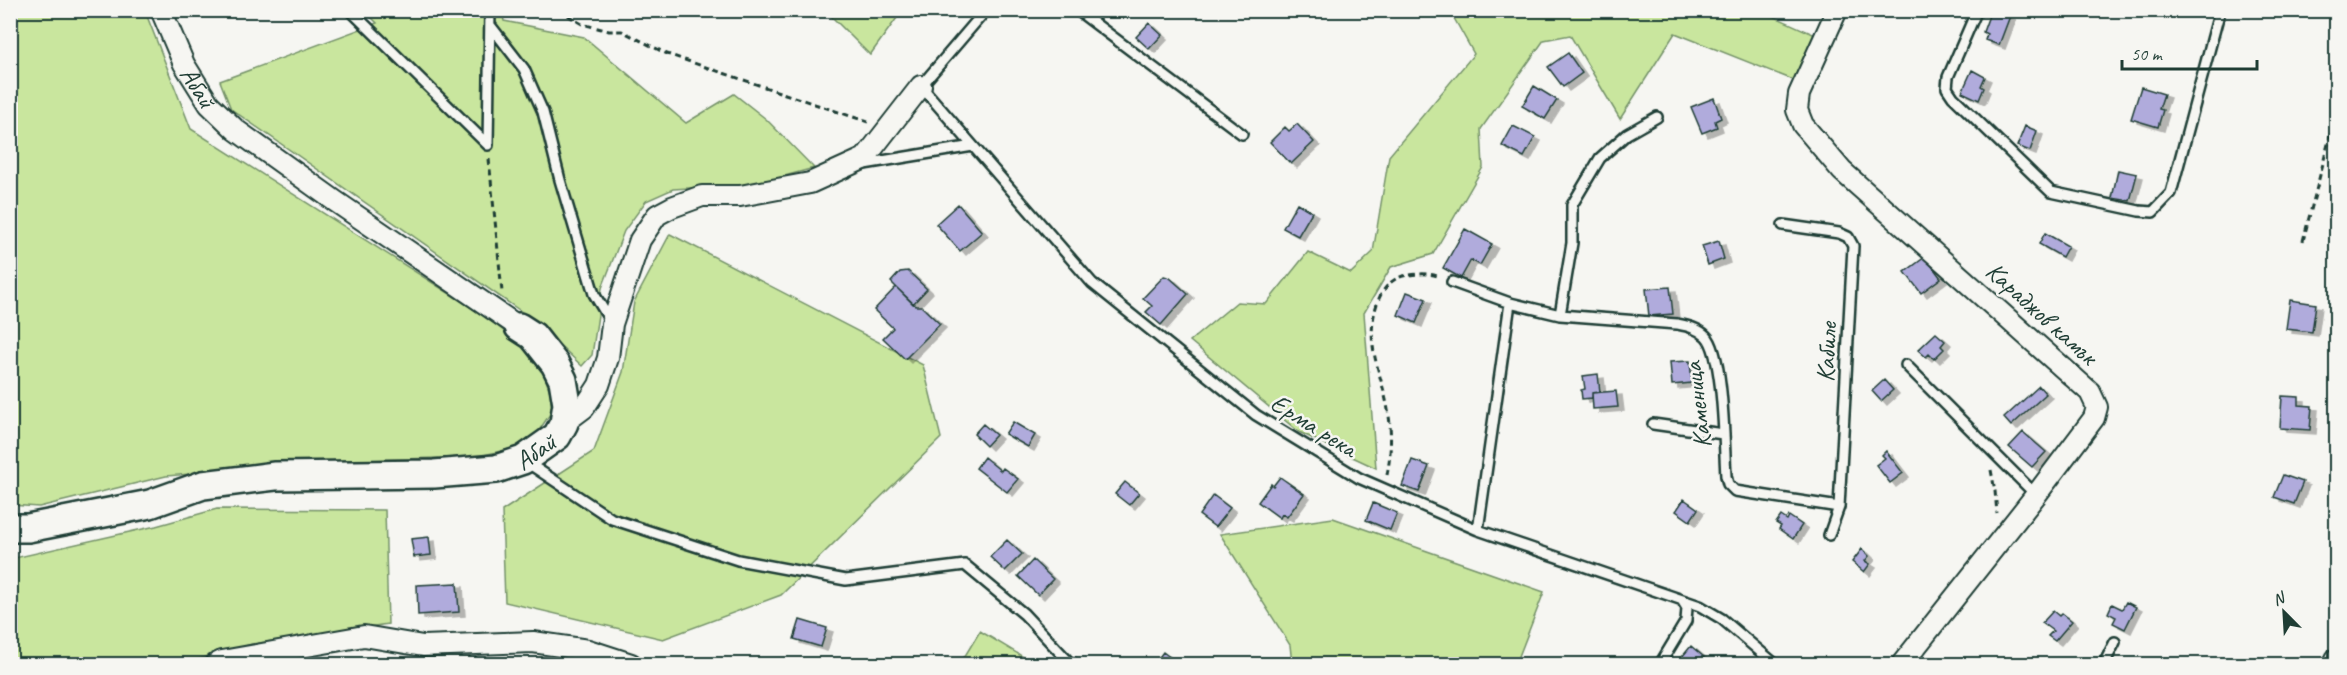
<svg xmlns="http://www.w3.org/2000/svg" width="2347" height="675" font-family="Caveat,sans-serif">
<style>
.green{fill:#c9e69e;stroke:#749269;stroke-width:1.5}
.building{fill:#b0abdc;stroke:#1f3d34;stroke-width:1.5;filter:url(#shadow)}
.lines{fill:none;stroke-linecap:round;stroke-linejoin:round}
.lane-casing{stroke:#1f3d34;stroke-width:14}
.street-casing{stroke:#1f3d34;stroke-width:24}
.secondary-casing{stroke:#1f3d34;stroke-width:32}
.path{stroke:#1f3d34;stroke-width:3;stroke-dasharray:6 4.5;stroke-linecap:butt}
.lane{stroke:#f6f6f2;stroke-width:9}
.street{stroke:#f6f6f2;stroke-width:20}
.secondary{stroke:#f6f6f2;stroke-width:27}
.labels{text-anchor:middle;stroke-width:5;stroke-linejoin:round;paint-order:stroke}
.street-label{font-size:26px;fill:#1f3d34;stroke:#f6f6f2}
</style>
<defs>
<filter id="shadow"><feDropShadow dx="6" dy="4" stdDeviation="0" flood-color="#0004"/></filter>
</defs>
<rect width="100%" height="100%" fill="#f6f6f2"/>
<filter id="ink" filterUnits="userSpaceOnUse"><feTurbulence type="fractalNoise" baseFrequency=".0167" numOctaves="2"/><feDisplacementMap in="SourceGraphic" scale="12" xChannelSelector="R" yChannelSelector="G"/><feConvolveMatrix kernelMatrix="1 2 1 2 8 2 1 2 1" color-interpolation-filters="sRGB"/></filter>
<g filter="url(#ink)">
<path class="green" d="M10,11H145L191,129L480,313L526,348L543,371L550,392L552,411L538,432L514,448L475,457L364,460L166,476L39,507L11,505Z
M365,11H502L504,21L584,37L686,123L734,94L766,119L814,168L755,184L673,189L646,201L624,231L602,288L592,355L582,366L532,319L231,109L220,81L377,23Z
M826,11H902L870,55Z
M1450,11H1762L1831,42L1806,85L1675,33L1620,119L1570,35L1544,40L1481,129L1483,167L1433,254L1391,267L1364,313L1376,468L1299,432L1190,341L1237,302L1266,304L1308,252L1351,273L1373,252L1389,156L1474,54Z
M670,234L923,365L941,438L781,595L663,639L505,602L502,511L594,451L623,372L634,302Z
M217,509L385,510L388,624L252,644L182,664H11L10,559L156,526Z
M1333,518L1544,592L1516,664H1292L1290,645L1220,534Z
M980,631L1035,664H960Z"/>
<path class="building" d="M1991,10L2010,16L1999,45L1985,40L1987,34L1983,32Z
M1149,23L1162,35L1149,49L1136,37Z
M1568,53L1582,73L1563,87L1548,67Z
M1972,70L1985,77L1981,86L1984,88L1979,100L1962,92Z
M1534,86L1557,100L1545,119L1522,106Z
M2141,87L2164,94L2159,109L2163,110L2158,127L2131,119Z
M1714,98L1721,118L1715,121L1717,127L1702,133L1691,107Z
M1297,124L1314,142L1291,164L1270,142L1285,127L1289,131Z
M1513,126L1535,137L1524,157L1502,146Z
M2025,126L2037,131L2030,151L2017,146Z
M2118,170L2137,174L2130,201L2112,198Z
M1297,203L1312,212L1298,236L1283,228Z
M958,204L982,232L960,251L936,224Z
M1465,229L1492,244L1480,265L1471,260L1461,278L1443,268Z
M2045,233L2068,246L2062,257L2039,244Z
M1719,241L1724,259L1708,265L1702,246Z
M1925,257L1941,278L1921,293L1905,272Z
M908,271L927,289L913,304L891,282L900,272Z
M1164,276L1170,278L1188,294L1161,325L1146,312L1152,306L1143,298Z
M896,287L916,306H921L940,324L905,359L883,338L893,328L874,310Z
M1670,287L1673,314L1649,316L1646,289Z
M1407,292L1426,299L1416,323L1398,315Z
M2290,300L2316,304L2312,332L2286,329Z
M1936,333L1945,341L1941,346L1944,349L1934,359L1929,354L1926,357L1918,350Z
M1690,361L1692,383L1672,385L1670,362Z
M1598,374L1600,392L1592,393V398L1582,399L1581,390L1585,389L1583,376Z
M1884,380L1893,390L1881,401L1872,391Z
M2039,386L2046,394L2011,426L2004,418Z
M1616,391L1618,407L1593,409L1592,393Z
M2282,396L2299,397V405L2312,406L2310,430L2280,428Z
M1013,422L1035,435L1028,447L1005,434Z
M983,424L996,435L986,446L974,434Z
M2023,432L2046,452L2032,467L2009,447Z
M1886,451L1903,473L1890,483L1876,465L1885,458L1882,455Z
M984,457L1001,471L1003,468L1018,479L1007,492L976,468Z
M1412,460L1429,466L1419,492L1402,486Z
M2283,475L2303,482L2294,504L2274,497Z
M1280,477L1304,494L1287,517L1282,514L1280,518L1258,502L1271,484L1273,486Z
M1125,482L1139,493L1129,505L1115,494Z
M1213,495L1230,508L1215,527L1199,515Z
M1684,499L1698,509L1690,521L1676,511Z
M1373,503L1397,513L1390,530L1366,520Z
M1781,516L1787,520L1789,516L1802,525L1793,539L1779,529L1781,526L1776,523Z
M429,537L431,555L414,557L411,539Z
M1007,540L1022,554L1005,571L990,557Z
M1862,549L1869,556L1865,561L1870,564L1864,572L1852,562Z
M1033,560L1053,579L1038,595L1018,576Z
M457,583L459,612L418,615L417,585Z
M2126,602L2136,607L2125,629L2113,623L2116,617L2108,613L2112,604L2122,609Z
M2053,611L2059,616L2062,613L2072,621L2055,641L2048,636L2053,631L2042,623Z
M800,620L827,628L821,647L794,639Z
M1691,646L1704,657L1698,664H1679L1677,663Z
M1163,652L1179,664H1154Z"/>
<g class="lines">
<g class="lane-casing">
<path id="lane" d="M350,10L488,145
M986,10L921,86L1092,283L1256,415L1359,478L1478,530L1700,606L1722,619L1775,664
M1077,10L1242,134
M1977,10L1948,77L1947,88L1953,97L2051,192L2139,211L2153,212L2171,193L2220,10
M490,25L524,69L543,112L560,180L594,294L611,322
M488,145L490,10
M864,164L973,146
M1783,225L1839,233L1848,237L1853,246L1839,507L1829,535
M1452,282L1510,303L1478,530
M1510,303L1560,315L1677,324C1687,326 1698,328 1706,336C1724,354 1724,448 1726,476L1728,484L1735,491L1839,507
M1560,315L1572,243V205L1600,158L1627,134L1657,117
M1906,365L2036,495
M1653,424L1723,434
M525,461L612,519L738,560L846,580L965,565L1024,614L1069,662L1075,664
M1660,664L1686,621L1687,608L1682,600
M2104,664L2115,642"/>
</g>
<g class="street-casing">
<g id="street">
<path id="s1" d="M161,10L184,64L209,104L236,130L335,201L519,327"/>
<path d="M1837,10L1799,94L1797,110L1803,125L1842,171L2090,392L2097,407L2094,418L2036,495L1902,664"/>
<path d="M564,423L584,408L599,385L608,358L612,324L640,240L657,215L672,207L702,196H740L810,183L865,158L921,86"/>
<path d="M216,664L222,661L364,636L423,646L533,642L588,650L631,664"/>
<path d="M2334,664L2336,659"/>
</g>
</g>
<g class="secondary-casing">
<g id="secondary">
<path id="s2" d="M10,528H28L150,504L203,485L275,476L434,474L496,469L523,460L557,436L564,423L567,404L563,380L555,364L533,336L519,327"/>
</g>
</g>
<path class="path" d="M559,10L582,24L609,31H622L667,54L868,122
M489,159L502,292
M2303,241L2336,113
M1991,470L1995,491L1997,513
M1387,475C1391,454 1392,432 1388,410C1381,370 1363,343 1378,301C1382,290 1391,279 1403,276C1415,274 1428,272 1440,277"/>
<use href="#lane" class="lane"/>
<use href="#street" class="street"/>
<use href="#secondary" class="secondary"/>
</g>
</g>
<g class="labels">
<g class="street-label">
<text dy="9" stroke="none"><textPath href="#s1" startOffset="86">Абай</textPath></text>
<text transform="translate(2042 313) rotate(42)" y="9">Караджов камък</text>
<text transform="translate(1826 352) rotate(-87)" y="9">Кабиле</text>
<text transform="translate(1697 405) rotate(-97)" y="9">Каменица</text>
<text transform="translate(1314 425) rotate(32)" y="9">Ерма река</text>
<text dy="9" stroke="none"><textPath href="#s2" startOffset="536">Абай</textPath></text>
</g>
</g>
<rect width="2347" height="675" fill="none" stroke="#f6f6f2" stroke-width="36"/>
<rect x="18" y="18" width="2311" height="639" fill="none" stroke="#1f3d34" stroke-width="2" filter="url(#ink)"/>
<g transform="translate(2284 612) rotate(336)" stroke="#f6f6f2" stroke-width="4.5" paint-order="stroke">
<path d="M0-4.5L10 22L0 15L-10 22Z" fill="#1f3d34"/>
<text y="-9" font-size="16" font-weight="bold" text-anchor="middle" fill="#1f3d34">N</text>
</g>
<path d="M2122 60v9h135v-9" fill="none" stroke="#1f3d34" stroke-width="3"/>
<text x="2131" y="60" font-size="18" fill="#1f3d34" stroke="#f6f6f2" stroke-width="4.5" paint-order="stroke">50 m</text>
</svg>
